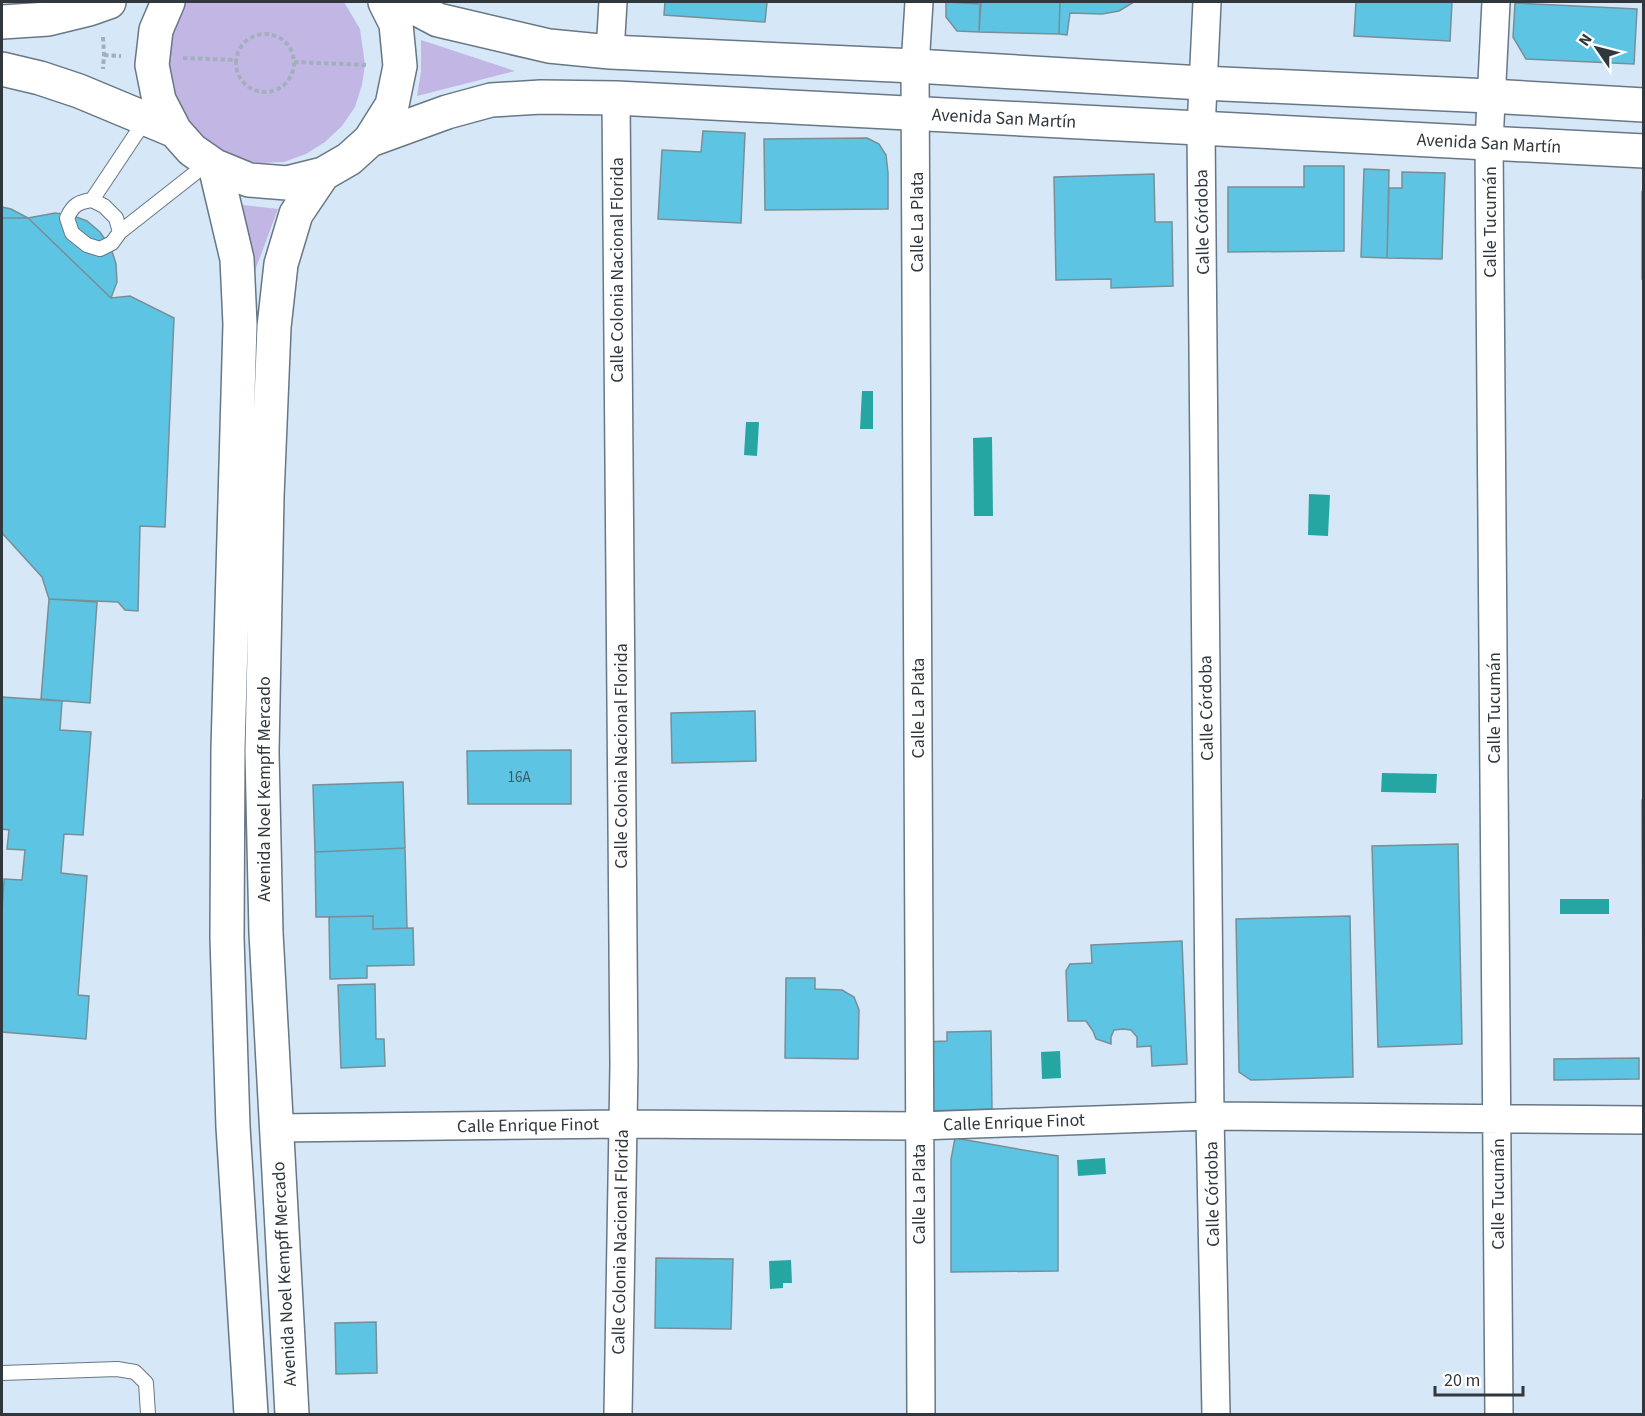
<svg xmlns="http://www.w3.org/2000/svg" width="1645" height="1416" font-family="'Source Sans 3',sans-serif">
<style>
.green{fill:#c2b6e4}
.water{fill:#26a6a3}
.building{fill:#5dc5e3;stroke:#788f96;stroke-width:1.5}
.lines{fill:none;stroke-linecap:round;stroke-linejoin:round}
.service-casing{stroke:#677785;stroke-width:16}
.minor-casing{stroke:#677785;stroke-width:30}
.secondary-casing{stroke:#677785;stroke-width:36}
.path{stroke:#a2b0bd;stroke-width:4;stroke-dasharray:4.5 3;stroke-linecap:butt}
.service{stroke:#fff;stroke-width:14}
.minor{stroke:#fff;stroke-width:27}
.secondary{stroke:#fff;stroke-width:33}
.labels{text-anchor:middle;stroke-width:6;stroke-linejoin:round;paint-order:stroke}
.number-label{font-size:15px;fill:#3b5a66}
.street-label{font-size:18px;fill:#30373d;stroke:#fff}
</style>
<rect width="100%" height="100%" fill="#d6e7f7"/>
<path class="green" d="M187,2H344L360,29L365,65L362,85L355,107L342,126L325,142L306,154L284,162L261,163L238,160L217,151L182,121L165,79L173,23Z
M421,40L515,71L417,96L421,72Z
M235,204L278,209L247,292Z"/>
<path class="water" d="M862,391H873V429H860Z
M746,422H759L757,456L744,455Z
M992,437L993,516H974L973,438Z
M1309,494L1330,495L1328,536L1308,535Z
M1382,773L1437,774L1436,793L1381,792Z
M1560,899H1609V914H1560Z
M1060,1051L1061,1078L1042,1079L1041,1052Z
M1105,1158L1106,1174L1078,1176L1077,1160Z
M791,1260L792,1283H783V1288L770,1289L769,1261Z"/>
<path class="building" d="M665,2H767L765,22L664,15Z
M946,2L980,4L979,32L957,31L946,17Z
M981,2H1060L1059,34L979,32Z
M1060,2H1134L1119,11L1102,14L1070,13L1067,35L1059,34Z
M1356,2H1452L1450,41L1354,36Z
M1515,3L1637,9L1634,64L1526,59L1513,37Z
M703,131L745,133L741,223L658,219L662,150L701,152Z
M867,138L879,144L886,155L888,173V209L765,210L764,139Z
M1304,166H1344V251L1228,252V187H1304Z
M1364,169L1389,170L1387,258L1361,257Z
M1402,172L1445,173L1442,259L1387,258L1389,188H1402Z
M1154,174L1155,222H1172L1173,286L1111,288V279L1056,280L1054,177Z
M1642,192L1644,193V279H1642Z
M2,207L11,209L28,218H2Z
M55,213L71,215L87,221L100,232L111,248L116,264L117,282L111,298L28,218Z
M2,218H28L111,298L130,296L174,318L165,527L140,526L138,611L125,610L118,602L49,599L42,577L2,533Z
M49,599L97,602L90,703L41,699Z
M2,697L62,701L60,730L91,732L83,835L64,834L61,873L87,876L78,995L89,996L86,1039L2,1032V913L4,879L22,880L25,850L7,849L9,830L2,829Z
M755,711L756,761L672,763L671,713Z
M571,750V804H468L467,751Z
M403,782L405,848L315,852L313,785Z
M1642,800H1644L1643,1000Z
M1458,844L1462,1044L1378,1047L1372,846Z
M405,848L407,928L373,929V916L316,917L315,852Z
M373,916V929L413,928L414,965L367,966V978L330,979L329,917Z
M1350,916L1353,1077L1251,1080L1239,1072L1236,919Z
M1182,941L1187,1064L1152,1066L1151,1046L1137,1047V1037L1131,1030L1123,1029L1114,1030L1111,1037V1044L1096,1039L1093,1031L1086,1021H1068L1066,971L1070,964L1092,963L1091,945Z
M786,978H815V989L842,990L854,997L859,1010L858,1059L785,1058Z
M375,984L376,1039H384L385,1066L341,1068L338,985Z
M991,1031L992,1109L926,1111L924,1042L947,1041V1032Z
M1639,1058V1079L1554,1080V1059Z
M955,1138L1058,1156V1271L951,1272V1159Z
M656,1258L733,1259L731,1329L655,1328Z
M376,1322L377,1373L336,1374L335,1323Z"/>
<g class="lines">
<g class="service-casing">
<path id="service" d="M92,200L104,206L116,218L120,232L112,243L100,249L87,245L72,233L67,218C73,205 78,202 92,200Z
M92,200L146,119
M120,232L209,162
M2,1373L117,1369L135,1372L146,1383L148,1414"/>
</g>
<g class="minor-casing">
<path id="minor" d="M919,2L915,66L921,1414
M1207,2L1201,129L1210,1116L1216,1414
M1496,2L1489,142L1499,1414
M610,52L613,2
M616,98L624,1065L618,1414
M276,1128L622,1124L919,1126L1210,1116L1644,1120"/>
</g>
<g class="secondary-casing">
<path id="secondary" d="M168,2L156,30L152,65L159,100L175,131L192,150L215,166L249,180L287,183L323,174L349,159L370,140L392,105L400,66L396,24L385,2
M404,2L438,20L549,46L610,52L915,66L1202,83L1490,96L1644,105
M2,22L48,19L89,9L109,2
M2,69L40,78L79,91L175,131
M370,140L447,112L491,100L541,97L616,98L1644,151
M215,166L237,259L240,324L228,749L227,938L233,1127L251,1414
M292,1414L266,933L262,752L267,497L274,327L281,264L296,214L323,174"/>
</g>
<path class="path" d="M236 63a29 29 0 1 1 58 0a29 29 0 1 1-58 0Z
M103,37L104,55L103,69
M104,55L121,56
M183,58L236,60
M294,62L369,65"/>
<use href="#service" class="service"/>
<use href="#minor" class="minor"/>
<use href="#secondary" class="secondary"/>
</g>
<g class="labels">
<g class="number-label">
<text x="519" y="782">16A</text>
</g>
<g class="street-label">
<text transform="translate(1004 118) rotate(3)" y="6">Avenida San Martín</text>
<text transform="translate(1489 143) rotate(3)" y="6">Avenida San Martín</text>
<text transform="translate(917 222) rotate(-90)" y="6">Calle La Plata</text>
<text transform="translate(1202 222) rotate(-91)" y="6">Calle Córdoba</text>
<text transform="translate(1490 222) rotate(-90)" y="6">Calle Tucumán</text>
<text transform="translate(617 270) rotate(-90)" y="6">Calle Colonia Nacional Florida</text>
<text transform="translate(918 708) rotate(-90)" y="6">Calle La Plata</text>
<text transform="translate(1206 708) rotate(-91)" y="6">Calle Córdoba</text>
<text transform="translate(1494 708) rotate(-90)" y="6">Calle Tucumán</text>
<text transform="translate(621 756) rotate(-90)" y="6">Calle Colonia Nacional Florida</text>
<text transform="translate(264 789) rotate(-90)" y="6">Avenida Noel Kempff Mercado</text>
<text transform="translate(1014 1122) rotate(-2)" y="6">Calle Enrique Finot</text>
<text transform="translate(528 1125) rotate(-1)" y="6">Calle Enrique Finot</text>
<text transform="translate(919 1194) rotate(-90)" y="6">Calle La Plata</text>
<text transform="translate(1212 1194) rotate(-91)" y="6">Calle Córdoba</text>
<text transform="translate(1498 1194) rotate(-90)" y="6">Calle Tucumán</text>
<text transform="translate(620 1242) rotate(-89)" y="6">Calle Colonia Nacional Florida</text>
<text transform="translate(284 1274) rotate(-93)" y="6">Avenida Noel Kempff Mercado</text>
</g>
</g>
<rect width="1645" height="1416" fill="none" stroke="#30373d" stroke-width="6"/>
<g transform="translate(1597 48) rotate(305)" stroke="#ffffff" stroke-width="4.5" paint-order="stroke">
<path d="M0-4.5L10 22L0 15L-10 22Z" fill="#30373d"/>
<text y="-9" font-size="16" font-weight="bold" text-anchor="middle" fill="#30373d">N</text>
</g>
<path d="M1435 1386v9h88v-9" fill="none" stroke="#30373d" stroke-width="3"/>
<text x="1444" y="1386" font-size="18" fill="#30373d" stroke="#ffffff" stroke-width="4.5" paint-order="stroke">20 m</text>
</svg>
